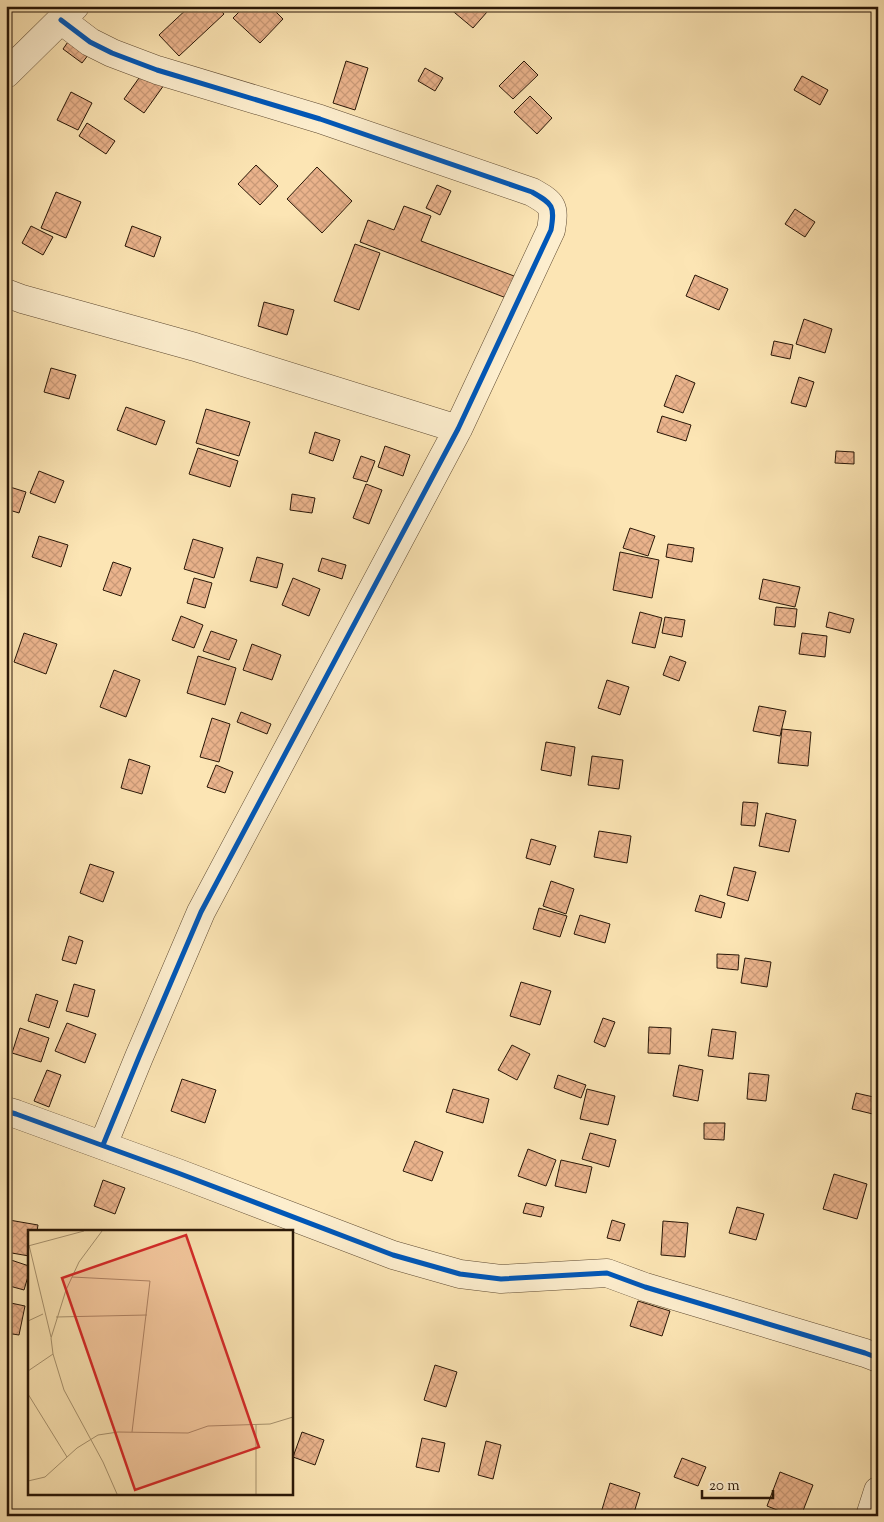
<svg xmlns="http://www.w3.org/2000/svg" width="884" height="1522" font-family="'Sorts Mill Goudy',serif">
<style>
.building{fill:url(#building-cross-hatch);stroke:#291707}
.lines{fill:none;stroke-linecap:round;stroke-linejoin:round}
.minor-casing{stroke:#5e4a32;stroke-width:29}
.minor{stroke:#fdeece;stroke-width:28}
.cycleway-casing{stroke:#fdeece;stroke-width:8}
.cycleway{stroke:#0057b8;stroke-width:5}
.inset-road{fill:none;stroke:#a8936f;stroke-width:1}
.view{fill:#d62828;fill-opacity:0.15;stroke:#d62828;stroke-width:2.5}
.inset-edge{fill:none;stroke:#291707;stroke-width:2.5}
</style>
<defs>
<pattern id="building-cross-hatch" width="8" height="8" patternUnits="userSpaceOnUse" patternTransform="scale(1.25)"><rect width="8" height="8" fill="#eab38c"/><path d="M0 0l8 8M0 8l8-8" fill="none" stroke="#c99977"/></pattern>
</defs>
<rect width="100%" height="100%" fill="#fce5b4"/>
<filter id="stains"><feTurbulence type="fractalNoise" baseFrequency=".004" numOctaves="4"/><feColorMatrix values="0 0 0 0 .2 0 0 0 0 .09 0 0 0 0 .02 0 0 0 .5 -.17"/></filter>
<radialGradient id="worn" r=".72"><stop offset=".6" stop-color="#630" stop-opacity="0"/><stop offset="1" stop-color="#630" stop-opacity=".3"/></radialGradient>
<path class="building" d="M190,6H217L224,14L179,56L159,35Z
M245,6H270L283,19L260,43L233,18Z
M450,6H480L487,12L473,28L449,8Z
M72,36L92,50L82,63L63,49Z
M346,61L368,68L355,110L333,103Z
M524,61L538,75L513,99L499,86Z
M425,68L443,78L435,91L418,81Z
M144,71L164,85L144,113L124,99Z
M802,76L828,90L820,105L794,90Z
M71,92L92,103L78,130L57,120Z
M530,96L552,118L537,134L514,112Z
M87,123L115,141L106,154L79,136Z
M256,165L278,186L260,205L238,184Z
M317,167L352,201L322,233L287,199Z
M437,185L451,191L440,215L426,208Z
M56,192L81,202L66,238L41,228Z
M404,206L431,216L421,241L530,282L522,304L360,242L368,220L394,230Z
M795,209L815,222L805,237L785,224Z
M31,226L53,237L43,255L22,243Z
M132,226L161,237L154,257L125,246Z
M355,244L380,253L359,310L334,301Z
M695,275L728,289L719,310L686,296Z
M264,302L294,310L287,335L258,326Z
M804,319L832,329L825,353L796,344Z
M774,341L793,345L790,359L771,355Z
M51,368L76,375L69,399L44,392Z
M676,375L695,383L683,413L664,406Z
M799,377L814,382L806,407L791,403Z
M126,407L165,421L156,445L117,430Z
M206,409L250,422L239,456L196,443Z
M662,416L691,425L686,441L657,432Z
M315,432L340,440L333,461L309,453Z
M385,446L410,455L403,476L378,467Z
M198,448L238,461L230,487L189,474Z
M836,451L854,452V464L835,463Z
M361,456L375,461L367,482L353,478Z
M39,471L64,481L55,503L30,493Z
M366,484L382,490L369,524L353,518Z
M10,487L26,492L19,513L6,509V498Z
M292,494L315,498L312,513L290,510Z
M630,528L655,536L648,556L623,548Z
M39,536L68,545L61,567L32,557Z
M193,539L223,548L214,578L184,569Z
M668,544L694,548L692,562L666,557Z
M620,552L659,560L652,598L613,590Z
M257,557L283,564L277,588L250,581Z
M322,558L346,565L342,579L318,571Z
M113,562L131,568L121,596L103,590Z
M194,578L212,583L205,608L187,603Z
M293,578L320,589L309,616L282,605Z
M763,579L800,587L795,607L759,599Z
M776,607L797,609L795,627L774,625Z
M640,612L662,618L655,648L632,643Z
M829,612L854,619L850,633L826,627Z
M181,616L203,625L194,648L172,640Z
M665,617L685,620L682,637L662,633Z
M211,631L237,640L229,660L203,651Z
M24,633L57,644L46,674L14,662Z
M802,633L827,636L825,657L799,654Z
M252,644L281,655L272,680L243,670Z
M198,656L236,668L225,705L187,693Z
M670,656L686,662L679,681L663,675Z
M114,670L140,680L126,717L100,707Z
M607,680L629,687L620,715L598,708Z
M759,706L786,711L780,736L753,731Z
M241,712L271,724L267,734L237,722Z
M212,718L230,724L219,762L200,757Z
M782,729L811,732L808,766L778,763Z
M546,742L575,747L571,776L541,770Z
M592,756L623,760L619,789L588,785Z
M129,759L150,766L142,794L121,788Z
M216,765L233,772L225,793L207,787Z
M743,802L758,803L755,826L741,825Z
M766,813L796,820L789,852L759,846Z
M599,831L631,836L627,863L594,857Z
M531,839L556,846L550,865L526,858Z
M90,864L114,872L103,902L80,893Z
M734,867L756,872L748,901L727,895Z
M551,881L574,889L566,914L543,906Z
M700,895L725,903L721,918L695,911Z
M539,908L567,916L560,937L533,929Z
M580,915L610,924L605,943L574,934Z
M69,936L83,941L76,964L62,960Z
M717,954L739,955L738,970L717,968Z
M745,958L771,962L767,987L741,983Z
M521,982L551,991L540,1025L510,1016Z
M74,984L95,990L88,1017L66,1011Z
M36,994L58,1001L49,1028L28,1021Z
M603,1018L615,1022L605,1047L594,1042Z
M67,1023L96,1034L85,1063L55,1051Z
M649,1027L671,1028L670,1054L648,1053Z
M20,1028L49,1038L41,1062L12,1053Z
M712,1029L736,1032L733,1059L708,1056Z
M6,1038L10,1039L6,1053Z
M512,1045L530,1054L517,1080L498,1070Z
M679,1065L703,1070L698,1101L673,1096Z
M47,1070L61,1075L49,1107L34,1101Z
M749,1073L769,1075L766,1101L747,1099Z
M558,1075L586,1085L581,1098L554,1088Z
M182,1079L216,1090L205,1123L171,1111Z
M453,1089L489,1099L483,1123L446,1112Z
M587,1089L615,1096L608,1125L580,1119Z
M856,1093L878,1098L877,1115L852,1109Z
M704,1123H725L724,1140L704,1139Z
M590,1133L616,1140L609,1167L582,1159Z
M415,1141L443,1152L432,1181L403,1171Z
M528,1149L556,1160L546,1186L518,1176Z
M561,1160L592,1167L586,1193L555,1186Z
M834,1174L867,1184L857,1219L823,1209Z
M103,1180L125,1188L115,1214L94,1206Z
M526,1203L544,1207L541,1217L523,1213Z
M737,1207L764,1214L756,1240L729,1233Z
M9,1220L38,1225L37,1231H29V1256L6,1252V1234Z
M612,1220L625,1224L620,1241L607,1238Z
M663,1221L688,1223L685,1257L661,1255Z
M11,1260L29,1266V1273L24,1290L6,1285V1278Z
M638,1301L670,1311L662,1336L630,1326Z
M6,1302L25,1306L19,1335L6,1333Z
M435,1365L457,1372L446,1407L424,1400Z
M302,1432L324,1440L315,1465L293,1457Z
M422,1438L445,1443L439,1472L416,1467Z
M486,1441L501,1445L493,1479L478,1475Z
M682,1458L706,1467L698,1486L674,1477Z
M780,1472L813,1485L801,1516H792L767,1506Z
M610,1483L640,1493L633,1516H600Z"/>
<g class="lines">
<g class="minor-casing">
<path id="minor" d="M61,20L90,42L112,53L157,70L320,119L532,192C553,204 555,206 551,230L458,429L201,912L139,1057L103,1145
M6,74L75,6
M6,293L22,299L195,347L458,429
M6,1111L16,1114L178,1173L393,1255L460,1274L501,1279L607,1273L645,1287L865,1353L878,1358
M870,1516L878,1491"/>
</g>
<use href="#minor" class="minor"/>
<g class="cycleway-casing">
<path id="cycleway" d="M61,20L90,42L112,53L157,70L320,119L532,192C553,204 555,206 551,230L458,429L201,912L139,1057L103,1145
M6,1111L16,1114L178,1173L393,1255L460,1274L501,1279L607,1273L645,1287L865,1353L878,1358"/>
</g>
<use href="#cycleway" class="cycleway"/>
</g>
<g transform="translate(28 1230)">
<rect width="265" height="265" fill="#fce5b4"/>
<path class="inset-road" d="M74,1L51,32L38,60L23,108L25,124L36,160L75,232L89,264M1,15L23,107M0,16L56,1M44,47L122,51L104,202M28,87L119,85M0,91L15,84M0,141L25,124M0,164L39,227M228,195V264M0,251L17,247L49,218L70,205L90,202L160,203L180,196L242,194L265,187"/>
<path class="view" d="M158,5L231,217L107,260L34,48Z"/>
<rect width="265" height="265" class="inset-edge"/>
</g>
<rect width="884" height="1522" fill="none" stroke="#fce5b4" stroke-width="25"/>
<rect x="8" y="8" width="869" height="1507" fill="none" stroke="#291707" stroke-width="2.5"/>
<rect x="12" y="12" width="859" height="1497" fill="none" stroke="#291707"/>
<path d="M702 1490v8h71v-8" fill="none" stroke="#291707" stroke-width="2.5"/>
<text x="709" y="1490" font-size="15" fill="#291707" stroke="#fdeece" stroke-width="4" paint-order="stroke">20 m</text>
<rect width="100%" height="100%" filter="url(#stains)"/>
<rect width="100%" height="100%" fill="url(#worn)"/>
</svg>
